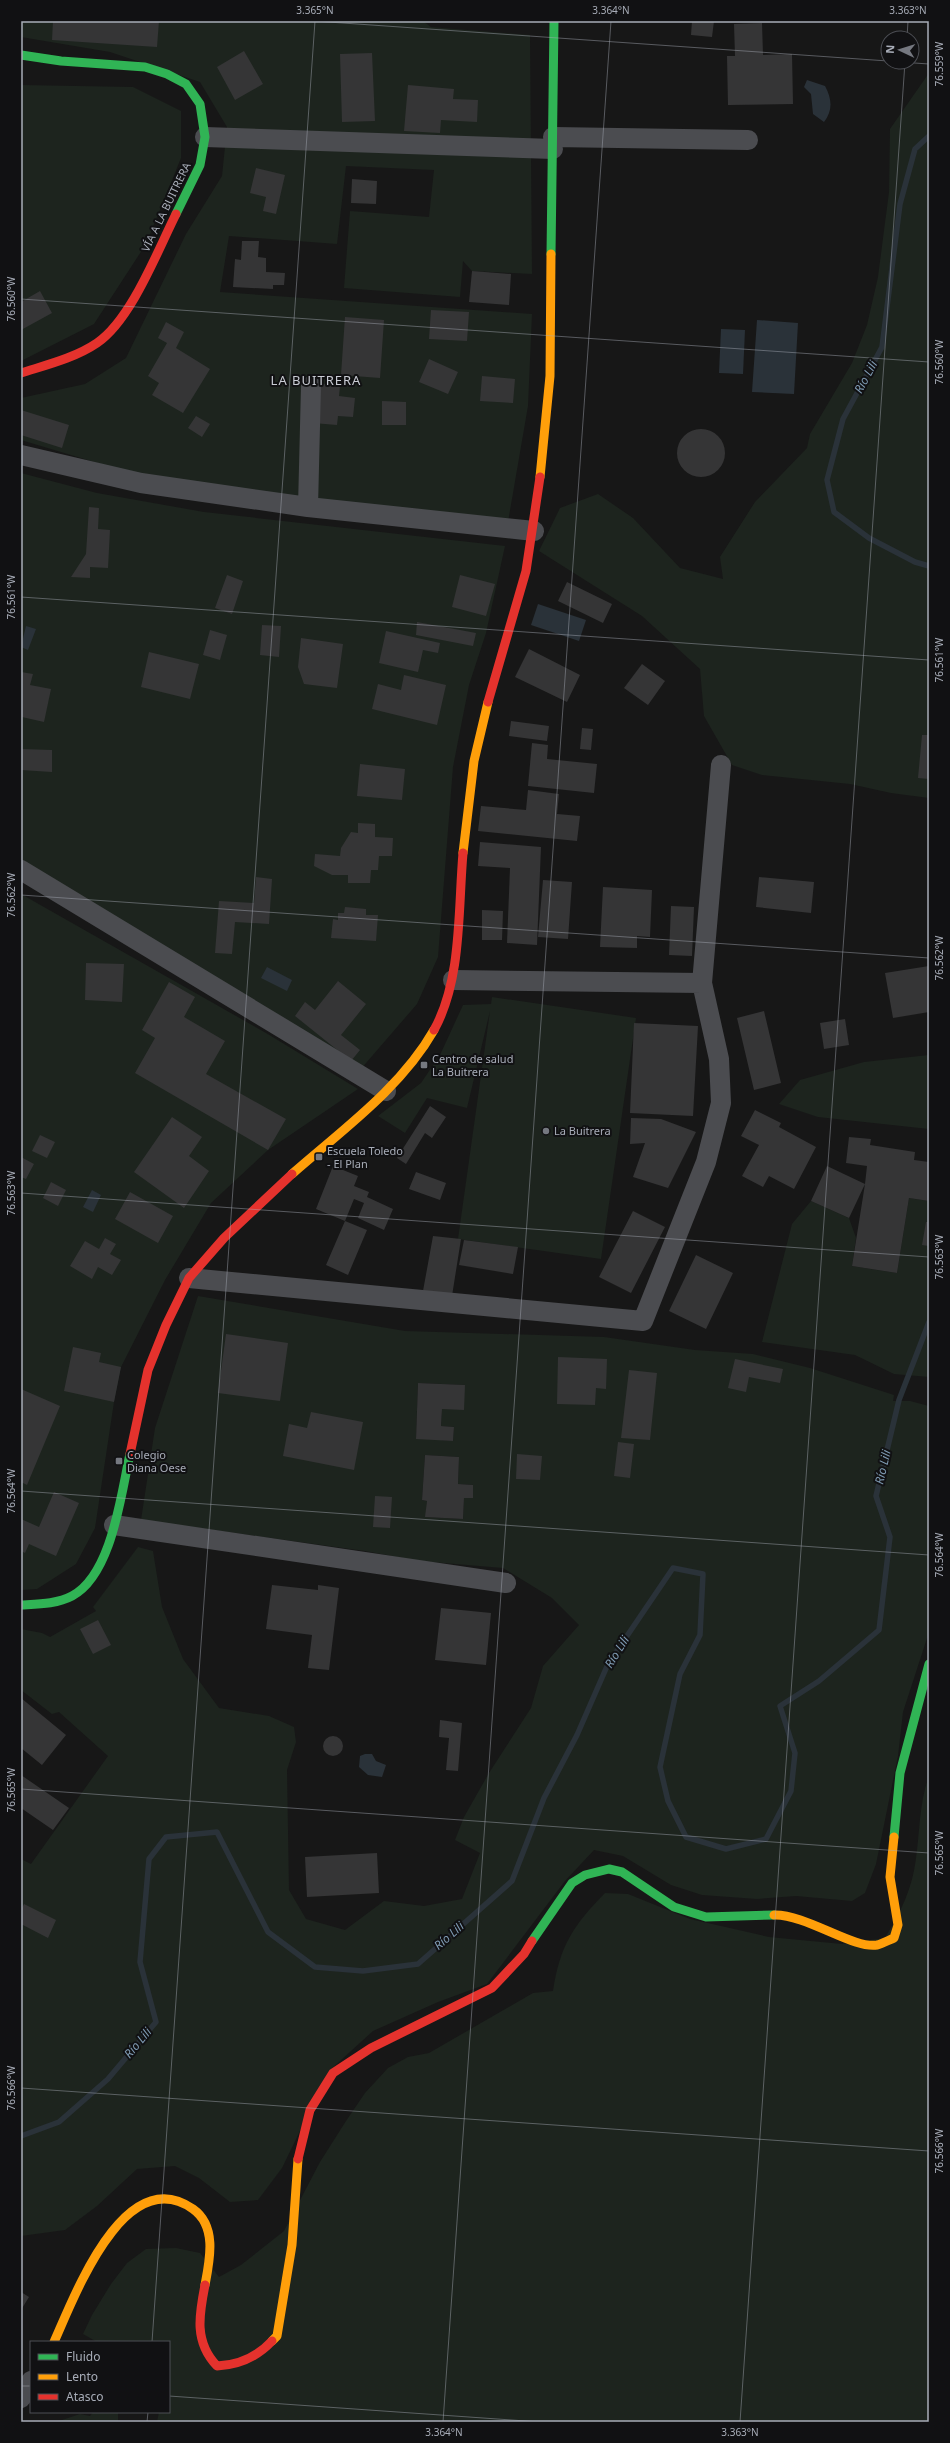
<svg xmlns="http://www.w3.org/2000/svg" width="950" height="2443" font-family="'Noto Sans',sans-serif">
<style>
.green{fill:#1d241e;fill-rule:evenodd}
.water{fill:#2a3239}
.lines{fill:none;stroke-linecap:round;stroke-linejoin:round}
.stream{stroke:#2a3239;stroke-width:5.5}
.building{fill:#353536}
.street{stroke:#4b4c50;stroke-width:20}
.fast{stroke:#30b455;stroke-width:9}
.slow{stroke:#ff9f0a;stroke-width:9}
.jam{stroke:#e5322d;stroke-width:9}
.ticks{fill:none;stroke:#a8adb8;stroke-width:1;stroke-opacity:0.45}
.poi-dot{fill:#757880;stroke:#111113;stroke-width:1.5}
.labels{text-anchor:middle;stroke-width:4;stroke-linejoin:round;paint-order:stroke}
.street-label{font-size:11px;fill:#a8adb8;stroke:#111113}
.poi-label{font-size:11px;fill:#a8adb8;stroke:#111113;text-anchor:start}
.water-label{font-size:12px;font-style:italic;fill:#7f9bb3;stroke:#111113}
.quarter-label{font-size:13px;letter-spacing:1px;fill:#c9ccd4;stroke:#111113}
.neatline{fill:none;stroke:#a8adb8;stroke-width:1.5}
.ticks-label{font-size:10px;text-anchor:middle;fill:#a8adb8}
</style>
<rect width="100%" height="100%" fill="#171717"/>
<path class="green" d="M21,21H423L431,27L530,35L532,274L472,271L463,261L460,297L344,288L350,211L429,217L434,170L346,166L337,244L229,236L220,292L532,314L528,406L508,522L203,485L121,470L21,440V398L85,384L126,358L186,234L222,176L227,127L200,82L110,52L21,37Z
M929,73V798L891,793L850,784L762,775L732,765L704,716L700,669L642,616L539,551L560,508L598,494L633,518L680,568L723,579L720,557L755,502L807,448L810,434L852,363L867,325L878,277L889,192L890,129Z
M21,85L133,87L181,111V158L146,244L94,324L21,361Z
M21,473L97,493L204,512L505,546L486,633L469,685L453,767L438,957L417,1004L360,1070L21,859Z
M21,894L266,1033L358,1089L268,1150L211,1203L165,1280L121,1367L114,1402L95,1528L76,1564L37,1589L21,1590Z
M492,997L636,1018L601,1259L458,1239L490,1011L467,1108L427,1098L405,1133L378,1116L421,1083L440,1055L463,1005L491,1004Z
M929,1055V1129L818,1117L779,1104L800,1080L864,1062Z
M909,1198L929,1201V1377L894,1374L855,1355L762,1342L792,1224L811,1201L849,1218L856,1238L852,1266L897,1273Z
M198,1296L405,1331L604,1337L695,1350L753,1354L810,1368L894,1395L893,1401H910L929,1406V1632L903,1712L898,1756L876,1864L865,1893L852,1901L796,1896L757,1899L702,1895L671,1885L623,1856L594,1850L565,1881L487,1984L438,2002L373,2031L329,2071L282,2168L258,2200L230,2202L199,2178L175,2166L137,2169L97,2206L65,2230L21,2236V1859L31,1864L108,1756L59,1712L52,1714L21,1690V1629L42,1633L50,1637L96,1611L93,1607L138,1547L153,1551L162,1607L183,1659L219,1708L269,1716L294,1727L296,1742L287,1770L289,1890L306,1919L345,1930L384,1901L424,1906L462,1899L480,1853L455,1840L464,1817L489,1773L531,1708L543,1666L579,1625L552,1598L503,1568L419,1561L365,1551L141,1520L155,1428ZM418,1383L465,1385L442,1409L441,1426L454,1427L453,1441L416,1438ZM425,1455L459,1457L458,1484L473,1485V1498H464L463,1519L426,1517L427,1501L422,1500Z
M929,1776V2422H157L159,2412H169V2342H97L83,2334L92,2315L111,2284L127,2263L146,2249L176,2248L200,2253L219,2277L241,2265L284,2231L320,2162L346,2121L365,2093L388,2068L408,2057L429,2053L533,1993L553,1991C560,1945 573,1926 605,1893L628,1894L690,1919L769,1937L842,1944L885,1938C901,1911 912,1890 916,1858C920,1831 919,1803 929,1776Z
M93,2412H118V2422H56L80,2414L90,2416Z"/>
<path class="water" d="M807,80L825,86C832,99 833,110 824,122L813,114L811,94L804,87Z
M757,320L798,323L794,394L752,392Z
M721,329L745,330L743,374L719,373Z
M538,604L586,620L579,641L531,625Z
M26,626L36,629L28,650L21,647Z
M267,967L292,980L287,991L261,978Z
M92,1190L101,1195L93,1212L83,1207Z
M365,1754H372L376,1761L386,1765L382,1777L368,1775L359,1767L360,1756Z"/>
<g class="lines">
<path class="stream" d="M929,136L915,149L900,204L882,347L843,419L827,480L834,512L869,538L915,562L929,566
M21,2136L59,2122L108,2079L156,2022L140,1962L149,1859L166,1837L217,1832L268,1932L315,1967L363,1971L418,1964L512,1881L544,1798L577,1735L608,1664L673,1568L703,1574L700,1635L680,1674L660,1767L668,1801L686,1837L726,1849L766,1839L791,1791L795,1753L780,1706L819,1681L879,1630L890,1537L876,1496L899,1400L929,1322"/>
</g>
<path class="building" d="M53,21H159L157,47L52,40Z
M692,21H714L712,37L691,35Z
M762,23L763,55L792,54L793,104L728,105L727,56H735L734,24Z
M244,51L263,84L235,100L217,67Z
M372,53L375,121L342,122L340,54Z
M408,85L454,89L453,99L478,100L477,122L441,120L440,133L404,131Z
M256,168L285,175L276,214L263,211L266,197L250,193Z
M352,179L377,181L376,204L351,203Z
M242,241H259L258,257L266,258V272L285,273L284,285H273V289L233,287L235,259L241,260Z
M472,271L511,274L509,305L469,302Z
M40,291L52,313L21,330V302Z
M431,310L469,312L467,341L429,339Z
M345,317L384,320L380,378L341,375Z
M166,322L184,332L176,348L210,369L183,413L152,395L159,383L148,376L167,343L158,338Z
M429,359L458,372L448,394L419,382Z
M482,376L515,379L513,403L480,401Z
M318,383L340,386L339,396L355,398L353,417L338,416L337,425L313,423Z
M382,401L406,402V425H382Z
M21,410L69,425L62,448L21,435Z
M196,416L210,424L202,437L188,428Z
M677 453a24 24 0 1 1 48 0a24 24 0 1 1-48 0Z
M89,507L99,508L98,529L110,530L108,568L90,567V578L71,577L86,554Z
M227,575L243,581L232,614L215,608Z
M460,575L495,584L486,616L452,607Z
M567,582L612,604L603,623L558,601Z
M417,622L476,633L473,646L416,635Z
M262,625L281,626L279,657L260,655Z
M210,630L227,635L220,660L203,655Z
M386,631L440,643L438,653L423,650L418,672L379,663Z
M301,638L343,644L337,688L304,684L298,667Z
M529,649L580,675L567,702L515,677Z
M149,652L199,664L190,699L141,687Z
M642,664L665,681L648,705L624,688Z
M21,672L33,674L30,685L51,689L44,722L22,717L21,721Z
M404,675L446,685L437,725L372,709L378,684L401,690Z
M511,721L549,726L547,741L509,736Z
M582,728L593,729L591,750L580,749Z
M922,735H929V779L918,778Z
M532,743L548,745L547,759L597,764L594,793L528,786Z
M21,749L52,750V772L21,770Z
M360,764L405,769L402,800L357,796Z
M528,790L559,794L557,814L580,816L577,841L478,831L481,806L526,810Z
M358,823L375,824V837L393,838L392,856H379L378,870H371L370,883H348V875H332L314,866L315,854L340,856L341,848L351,832L358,833Z
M480,842L541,847L537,945L507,943L510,868L478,866Z
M256,877L272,879L269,924L235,922L232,954L215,953L219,901L254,903Z
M759,877L814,882L811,913L756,907Z
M543,880L572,882L568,939L538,937Z
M603,887L652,890L650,937L637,936V948L600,947Z
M671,906L694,907L692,956L669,955Z
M345,907L366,909V915H378L376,941L331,938L333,919L338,920V913H344Z
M482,910L503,911L502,940H482Z
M86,963L124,964L122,1002L85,1000Z
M929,966V1012L893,1018L885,973Z
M338,981L366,1004L341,1035L360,1050L351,1061L295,1016L305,1002L315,1010Z
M169,982L195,997L184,1017L225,1041L206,1074L286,1119L268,1150L135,1073L155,1038L142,1030Z
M764,1011L781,1083L754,1090L737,1018Z
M845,1019L849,1045L824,1049L820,1023Z
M634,1023L698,1026L693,1116L630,1113Z
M430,1106L446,1117L432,1138L425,1133L406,1164L397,1158Z
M755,1110L781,1123L779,1127L816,1147L794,1189L769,1176L763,1187L742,1176L759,1145L741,1136Z
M172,1117L202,1137L189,1156L209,1171L184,1208L134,1172Z
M631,1118L661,1119L696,1132L668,1188L633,1177L645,1143L630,1144Z
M40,1135L55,1142L47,1158L32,1151Z
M849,1137L871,1139L870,1145L915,1152L914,1160L929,1162V1201L909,1198L897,1273L852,1266L865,1184L849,1218L811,1201L827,1166L865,1184L867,1166L846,1163Z
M21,1157L34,1164L26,1179L21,1177Z
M333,1166L358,1176L354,1186L369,1192L367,1197L393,1209L384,1230L358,1218L364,1203L354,1199L345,1221L316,1209Z
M416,1172L446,1183L440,1200L409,1189Z
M51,1182L66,1190L58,1206L43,1198Z
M130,1192L173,1216L158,1243L115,1219Z
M633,1211L665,1227L631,1293L599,1277Z
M345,1221L367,1230L348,1275L326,1265Z
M926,1222H929V1246L922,1245Z
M433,1236L461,1239L452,1296L423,1291Z
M105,1238L116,1244L110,1254L121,1260L112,1275L98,1267L92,1279L70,1266L85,1241L99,1249Z
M464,1240L518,1247L513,1274L459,1265Z
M696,1255L733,1273L706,1329L669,1311Z
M226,1334L288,1343L280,1401L218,1393Z
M73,1347L101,1353L99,1362L121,1367L114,1402L64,1391Z
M558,1357L607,1359L606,1389L596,1388L595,1405L557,1404Z
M735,1359L783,1369L780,1383L749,1377L746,1392L728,1388Z
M629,1370L657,1373L650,1440L621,1438Z
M418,1383L465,1385L464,1410L442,1409L441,1426L454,1427L453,1441L416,1439Z
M21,1389L60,1406L27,1485L21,1482Z
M311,1412L363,1422L354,1470L283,1456L289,1424L307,1428Z
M618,1442L634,1444L630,1478L614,1476Z
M517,1454L542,1456L540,1480L516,1479Z
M425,1455L459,1457L458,1484L473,1485V1498H464L463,1519L425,1517L427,1501L422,1500Z
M54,1492L79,1503L56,1556L29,1544L25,1553L21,1551V1519L39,1527Z
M375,1496L392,1497L390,1528L373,1527Z
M272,1585L318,1590V1585L339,1588L329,1670L308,1668L312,1635L266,1629Z
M441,1608L491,1613L486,1665L435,1660Z
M98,1620L111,1645L93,1654L80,1629Z
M21,1698L66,1735L42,1765L21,1748Z
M440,1720L462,1723L458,1771L446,1770L449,1738L439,1737Z
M323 1746a10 10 0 1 1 20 0a10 10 0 1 1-20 0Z
M21,1775L69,1808L53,1830L21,1808Z
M377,1853L379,1893L307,1897L305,1857Z
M24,1904L56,1920L48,1938L21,1924V1910Z
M21,2292L29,2297L21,2310Z"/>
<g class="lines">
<path class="street" d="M205,137L553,149
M553,137L748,140
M21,455L141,483L308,507L534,531
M308,507L311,386
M21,870L386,1091
M453,980L702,983
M189,1278L643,1321L706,1162L721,1103L719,1059L702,983L721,765
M114,1525L506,1583
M21,2398L31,2381"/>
<path class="fast" d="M21,55L61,61L145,67L167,74L186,84L200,104L205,137L200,165L176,214
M551,254L554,21
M21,1605C38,1604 57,1604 72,1596C112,1575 121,1494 130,1454
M894,1837L900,1773L929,1664
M532,1941L572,1883L585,1875L609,1869L622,1872L674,1907L706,1917L774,1915"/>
<path class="slow" d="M540,477L550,376L551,254
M463,853L474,761L488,702
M292,1174C342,1130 401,1088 434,1030
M774,1915C806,1914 853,1949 877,1945C882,1944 889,1940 894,1938L898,1925L890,1877L894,1837
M272,2341L277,2336L292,2245L298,2159
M54,2342C74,2298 124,2161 193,2209C217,2226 210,2259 205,2285"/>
<path class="jam" d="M21,373C46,365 75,358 97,343C131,320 157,252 176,214
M488,702L526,571L540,477
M434,1030C462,980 458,910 463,853
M130,1454L148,1370L166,1325L189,1278L224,1238L292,1174
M298,2159L310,2110L333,2073L371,2048L492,1988L524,1954L532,1941
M205,2285C199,2315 194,2342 217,2366C239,2365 257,2357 272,2341"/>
</g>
<path class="ticks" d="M314,21L888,61M907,38L908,21M900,62L929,64M21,299L929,362M21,597L929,660M21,895L929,958M21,1193L929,1257M21,1491L929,1555M21,1789L929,1853M21,2088L929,2151M152,2342L315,21M21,2386H31M169,2396L540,2422M147,2422L148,2412M443,2422L611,21M740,2422L905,62"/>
<g class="poi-dot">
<rect x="420" y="1061" width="8" height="8" rx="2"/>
<circle cx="546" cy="1131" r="4"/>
<rect x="315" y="1153" width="8" height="8" rx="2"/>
<rect x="115" y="1457" width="8" height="8" rx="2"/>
</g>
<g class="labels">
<g class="street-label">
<text transform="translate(166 207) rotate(-64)" y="4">VÍA A LA BUITRERA</text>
</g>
<g class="poi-label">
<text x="432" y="1063">Centro de salud<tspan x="432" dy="13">La Buitrera</tspan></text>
<text x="554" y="1135">La Buitrera</text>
<text x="327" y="1155">Escuela Toledo<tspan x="327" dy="13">- El Plan</tspan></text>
<text x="127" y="1459">Colegio<tspan x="127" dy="13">Diana Oese</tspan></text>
</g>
<g class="water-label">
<text transform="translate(866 377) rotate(-62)" y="4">Río Lili</text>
<text transform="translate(883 1467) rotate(-77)" y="4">Río Lili</text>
<text transform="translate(617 1652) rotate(-58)" y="4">Río Lili</text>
<text transform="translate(449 1936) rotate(-41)" y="4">Río Lili</text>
<text transform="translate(138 2043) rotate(-50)" y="4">Río Lili</text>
</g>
<g class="quarter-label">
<text x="316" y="385">LA BUITRERA</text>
</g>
</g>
<rect width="950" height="2443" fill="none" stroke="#111113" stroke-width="44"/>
<rect x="30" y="2341" width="140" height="72" fill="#111113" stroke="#4d4f55"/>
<rect x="38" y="2354" width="20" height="6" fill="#30b455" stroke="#4d4f55"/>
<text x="66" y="2361" font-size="12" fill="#a8adb8">Fluido</text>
<rect x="38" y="2374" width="20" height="6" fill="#ff9f0a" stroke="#4d4f55"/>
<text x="66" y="2381" font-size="12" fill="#a8adb8">Lento</text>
<rect x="38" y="2394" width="20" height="6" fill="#e5322d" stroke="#4d4f55"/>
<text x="66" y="2401" font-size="12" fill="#a8adb8">Atasco</text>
<g transform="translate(900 50) rotate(274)"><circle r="19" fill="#111113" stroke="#4d4f55"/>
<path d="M0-3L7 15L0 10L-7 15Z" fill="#757880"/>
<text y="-6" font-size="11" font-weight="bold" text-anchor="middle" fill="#a8adb8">N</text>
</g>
<rect x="22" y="22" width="906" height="2399" class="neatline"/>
<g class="ticks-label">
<text x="315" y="14">3.365°N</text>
<text x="611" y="14">3.364°N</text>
<text x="908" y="14">3.363°N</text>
<text transform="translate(939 64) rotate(-90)" y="4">76.559°W</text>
<text transform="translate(11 299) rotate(-90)" y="4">76.560°W</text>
<text transform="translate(939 362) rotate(-90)" y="4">76.560°W</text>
<text transform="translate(11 597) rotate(-90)" y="4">76.561°W</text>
<text transform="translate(939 660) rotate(-90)" y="4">76.561°W</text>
<text transform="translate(11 895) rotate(-90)" y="4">76.562°W</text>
<text transform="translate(939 958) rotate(-90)" y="4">76.562°W</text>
<text transform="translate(11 1193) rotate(-90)" y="4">76.563°W</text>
<text transform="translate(939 1257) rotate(-90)" y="4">76.563°W</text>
<text transform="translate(11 1491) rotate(-90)" y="4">76.564°W</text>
<text transform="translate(939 1555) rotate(-90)" y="4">76.564°W</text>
<text transform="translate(11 1790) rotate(-90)" y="4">76.565°W</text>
<text transform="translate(939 1853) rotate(-90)" y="4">76.565°W</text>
<text transform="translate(11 2088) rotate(-90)" y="4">76.566°W</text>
<text transform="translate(939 2151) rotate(-90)" y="4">76.566°W</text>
<text x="444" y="2436">3.364°N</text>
<text x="740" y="2436">3.363°N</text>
</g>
</svg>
